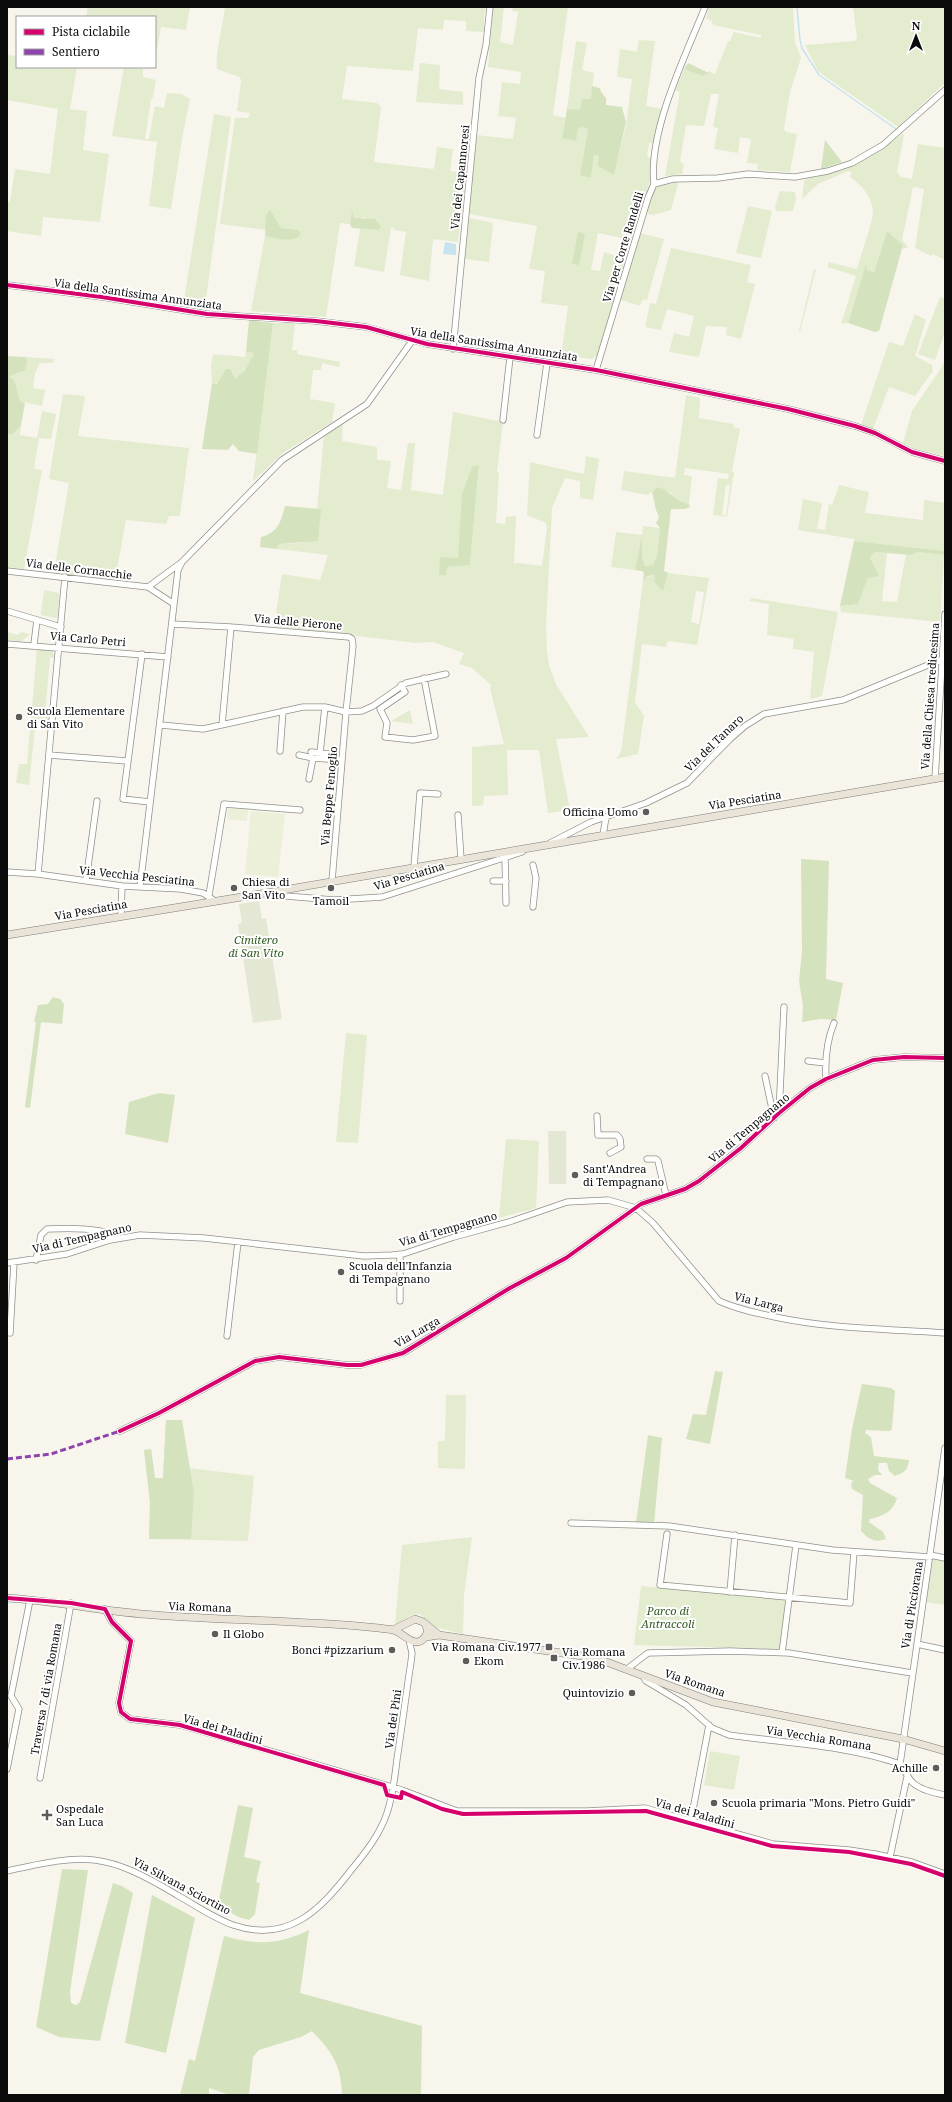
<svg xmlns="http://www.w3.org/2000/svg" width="952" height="2102" font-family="'Noto Serif',serif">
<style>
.green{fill:#e3eccf;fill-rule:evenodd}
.forest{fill:#d4e3bd}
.cemetery{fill:#e4e7d3}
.pitch{fill:#ecf0d8}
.water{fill:#c6e4f0}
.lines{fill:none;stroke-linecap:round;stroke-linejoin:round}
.stream{stroke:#c6e4f0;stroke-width:1.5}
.minor-casing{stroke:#91908c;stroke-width:7}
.major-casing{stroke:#7e7d7a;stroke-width:8}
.minor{stroke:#fefefc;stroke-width:5.5}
.major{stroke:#eae4d8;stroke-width:7}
.quiet{stroke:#8e44ad;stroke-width:3;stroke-dasharray:6 3;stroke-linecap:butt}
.cycleway-casing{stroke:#fff;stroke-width:6}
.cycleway{stroke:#d6006c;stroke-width:4}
.poi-dot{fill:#5d5c59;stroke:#fff;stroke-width:1.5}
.labels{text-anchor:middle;stroke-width:4;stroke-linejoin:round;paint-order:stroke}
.street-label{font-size:11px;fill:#0a0a0a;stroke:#fff}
.poi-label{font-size:11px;fill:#0a0a0a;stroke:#fff;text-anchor:start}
.park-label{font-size:11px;font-style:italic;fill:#315b20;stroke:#fff}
</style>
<rect width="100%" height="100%" fill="#f8f5ed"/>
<path class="green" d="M88,7H190L186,30L161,27L155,62V17H86Z
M225,7H486L484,15V32L466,31V21L444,20L443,30L418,28L413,71L347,66L342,99L377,103L381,107L374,162L434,169L437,147L453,149L450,171L462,173L466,177L458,242L433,239L429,281L400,275L406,232L394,230V227L391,228L384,272L354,266L360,229L378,230L365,217L359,219L354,218L352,212L350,224L340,223L326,317L251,311L265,236L286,239L298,230L281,228L269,211L266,215V230L220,224L235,118H248L250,113L237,111L241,81L240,77L217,69C215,53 223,25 225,7Z
M493,7H504L500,42L513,45L518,12L512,11L513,7H568L553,115L565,118L563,138L581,127L588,129L580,175L591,177L594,155L599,156L614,174L626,126L632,79L617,77L620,49L637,52L639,40L655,41L646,106L662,109L654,143H649L647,156L651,158L650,181L631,240L598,233L591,270L600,271L604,252L625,259L600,349L597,355L592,359L569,356L561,358L568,306L541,303L545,271L529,269L537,226L469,214L477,135L513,139L516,118L498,116L502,82L520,84L521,72L488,67Z
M709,7H793L795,42L801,58L790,92L784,129L786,132L797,134L790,172L757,170L758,164L747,163L751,139L740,137L738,153L714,149L718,128L713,127L719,94H711L704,126L686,125L680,161L684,165L682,174L665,176L680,92L675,90L684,69L702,76L709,71L715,74L728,41H730L734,32L761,38V35L713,25L711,20L706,19Z
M853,7H945V83L898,127L823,75L818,71L805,45L855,41L857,38Z
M576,41L587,43L582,70L594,73L591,99L580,111L567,109Z
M7,55L17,56V67H77L70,109L87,111L83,150L109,154L100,222L43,217L41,236L7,231V202H10L15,169L50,174L58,109L7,100Z
M420,63L440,65L439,89L463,92V105L416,102Z
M124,67L143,69V77L156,80L153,98L151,99L145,139H149L155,106L164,108L167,93L181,94L190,99L183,133L171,209L149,206L157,142L112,136Z
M214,114L231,117L205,306L200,309L183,306Z
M902,134L904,135L897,172L901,177L912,179L918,144L945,148V260L933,254L931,256L915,248L924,189L913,187L902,240L908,247L902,249L903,245L887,231L874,272L867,270L866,265L848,323L841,324L856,276L828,267V262L857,269C860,258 873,221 873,212C872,197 862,185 850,177L852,172L848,171L818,184L802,199L804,181L806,179C843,173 873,157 902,134Z
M677,181L678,184L671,210L653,215L648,214L646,209L655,187L662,183Z
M780,191L795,192L796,199L793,211H776L775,207Z
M748,206L772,211L761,258L736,253Z
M469,218L493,223L489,262L465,259Z
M640,233L664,239L647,300L643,299L640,306L621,300L620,298Z
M671,248L751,265L747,282L755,284L741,339L726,335L727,327L706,326L699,357L669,352L674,333L689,337L694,316L667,309L661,330L645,327L650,303L656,304Z
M814,269H816L800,332L799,331Z
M940,297L945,299V332L935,360L918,354Z
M915,314L926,320L915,356L932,365L933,371L915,396L889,387L873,429L861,425L889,342L903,346Z
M273,323H295L292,350H297V354L340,362L339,367L322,363L321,370H313L310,399L335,403L332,422L283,453L253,481Z
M246,352L254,353C245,372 236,385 212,383L211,367L213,354L245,357Z
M26,357L54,359L53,363H40L35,373L33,388L45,390L42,406L20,401L15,381L10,375L19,373L27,362Z
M945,360V456L916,449L903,443L912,411L941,368Z
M63,394L85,396L78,436L189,448L180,516H169L166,524L126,520L115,580L54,572L69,483L49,479Z
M686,395L700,398L699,418L733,424L735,428L740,429L732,471L734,472L727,517L713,515L718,478L728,479L729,474L685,468L684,475L692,476L689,504H681L671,493L657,487L648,495L621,490L624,471L675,478ZM726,485H730L726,516L722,515Z
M42,411L56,414L51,439L39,438L34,469L42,470L24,569L7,567V434L12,435L21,425L20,435L37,438Z
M453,412L503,422L497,472L499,473L496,523L505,524L506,517L516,516L514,564L519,563L542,566L547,528L546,523L527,515L530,462L584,474L586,456L599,459L593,500L580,498V481L565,478L552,508L546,625L547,651L549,665L556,684L589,737L556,739L570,810L548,813L539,750H507L508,795L484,796L483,805L472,806V747L504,744L490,688L491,685L472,668L459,664L464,653L433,642L416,643L274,626L282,574L320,580L328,555L277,549L278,544L302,543L321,509H317L324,435L343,424L342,441L377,447V460L391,461L387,488L401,490L408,443H415L411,490L443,495ZM479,466L470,565L447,567L458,559L461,531Z
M839,485L869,492L865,513L923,520L924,500L945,503V551L854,541V539L798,530L803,499L822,503L817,529L825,530L829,504L832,505Z
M643,526L660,528L657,556L653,565L645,566L642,557V538L635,570L611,567L616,532L642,535Z
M875,552L887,553L882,601L897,602L906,554L917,552L944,555L940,622L841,612L840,606L858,604L868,578L874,568L870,558Z
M668,573L709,578L697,645L668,641L666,647L642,644L635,702L644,716L638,754L616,759L621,752L643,581C651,573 657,575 666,579ZM696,591L704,592L699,624L691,622Z
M44,590L59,593L58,615L56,618L41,615Z
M752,598L838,612L822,696L810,699L814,652L793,649L794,639L767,635L769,604L749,601Z
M7,632L18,635L21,632L30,634L22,641L7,640Z
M37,648L52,650L55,658L50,657L45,713L48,714V720L36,719L29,785L16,783L19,764H27Z
M410,710L413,724L391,721Z
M346,1033L367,1035L358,1143L336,1142Z
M506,1139L539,1141L536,1208L499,1218Z
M446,1395H466L465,1469L438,1468V1441H445Z
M166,1420H182L189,1468L254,1476L248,1541L149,1539L150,1502L144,1450L151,1449L155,1478H163Z
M472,1537L464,1595L463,1634L435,1627L419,1614L412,1615L395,1625L402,1545Z
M933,1559L945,1561V1605L926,1602Z
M641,1586L786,1598L781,1649L634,1645Z
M710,1751L740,1756L734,1790L704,1785Z"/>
<path class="forest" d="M688,63L709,73L702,76L684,69Z
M592,86L600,88L601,92L606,98V105L622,107L626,122L614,175L598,166L599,156L594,155L591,178L580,175L588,129L581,127L578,129L576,141L562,138L567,109L580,110L582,99H591Z
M825,140L842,162L821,169Z
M270,210L281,228L298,230L301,234C293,244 276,238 265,236L266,215Z
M352,210L354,218L375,219L381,227L378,230L352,228L350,224Z
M887,231L903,245L880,328L879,331L875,332L848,323L866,264L867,270L874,272Z
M578,232L585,234L579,265L572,264Z
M249,320L273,323L257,454L239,451L233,444L228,450L202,449L212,383L217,384L226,369H230L235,379L245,370L254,353L246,352Z
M7,356L26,357L27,362L25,370L10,376L15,381L20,401L25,403L21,425L12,435L7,434Z
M479,465L470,565L447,567L446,575H439L440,557L458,558L462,494L472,467Z
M657,487C671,490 676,503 689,504L690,507L685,509H671L664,571L668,573L663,591L655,583L654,575L648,576L643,581L644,573L642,571L635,570L642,535V557L645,566L653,565L657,556L660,528L656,523L659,517L656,510L652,492Z
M285,506L321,509L318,541L279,544L277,549L260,547L261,537C278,533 281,521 285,506Z
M854,541L945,551L944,555L917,552L911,555L875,552L870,558L879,576L868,578L858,604L840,606Z
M801,859L829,861L826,979L843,983L836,1020L820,1019L802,1022L803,1006L799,981L802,952Z
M53,997L60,999L64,1004L62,1024L41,1022L30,1108L25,1107L36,1022H34L38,1005L48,1004Z
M159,1093L175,1095L168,1143L125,1134L129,1102Z
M715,1371L723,1372L710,1444L686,1439L693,1414L706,1415Z
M862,1384L891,1388L895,1391L892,1429L890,1431L866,1430L865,1433L871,1437L874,1456L909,1460C908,1470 904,1473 895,1476L889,1471L887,1463H879L878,1470L882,1475H875L868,1479L870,1483L897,1498C893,1512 883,1516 870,1519L869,1522L883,1532L886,1539C874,1543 870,1540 861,1531L863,1495L852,1489L851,1483L854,1481L845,1478L852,1429Z
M166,1420H182L194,1493L191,1539H149L150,1502L144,1450L151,1449L155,1478H163Z
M648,1435L662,1438L654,1524L636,1523Z
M238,1805L253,1808L244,1857L261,1861L256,1882L260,1883L255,1914L249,1920L238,1917L218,1905Z
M62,1869L88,1870L70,1992L71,2003L76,2005L80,2002L113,1883L122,1886L133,1893L100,2041L59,2037L36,2027Z
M152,1895L195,1918L166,2053L125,2043Z
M309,1930L300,1993L422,2026L421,2095H342C341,2065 333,2053 312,2031L301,2037L259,2050L253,2057L249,2095H230L209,2088V2095H180L189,2059L195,2061L224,1936C256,1945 279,1945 309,1930Z"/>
<path class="cemetery" d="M259,901L262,919L266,918L282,1019L253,1023L238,924L242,923L239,904Z
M548,1131H566V1184H549Z"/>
<path class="pitch" d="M228,808L248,809L247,821L227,819Z
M251,811L285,814L278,877L245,874Z"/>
<path class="water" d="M445,242L456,244V255L443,254Z"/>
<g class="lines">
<path class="stream" d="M797,7L800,40L802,48L819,75L896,129"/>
<g class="minor-casing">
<path id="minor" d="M654,184C648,131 685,57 705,7
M7,285L102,297L207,314L316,321L366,327L427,344L596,370L788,409L855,426L875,433L912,452L945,461
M453,349L479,78L486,45L490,7
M596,370L648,198L654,184L673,179L718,178L748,174L795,177L828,171L852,163L883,145L945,90
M503,420L510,357
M537,435L547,363
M7,571L148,587
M174,604L148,587L182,562
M7,611L61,627
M7,644L168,657
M34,644L37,620
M142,654L123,799L150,802
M401,685L405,692L380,709L387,723L385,737L413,740L435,736L424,678
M161,725L203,729L303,707H325L346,712L353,646L352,639L349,637L231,627L172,624
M222,725L231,627
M280,751L283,711
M311,752L332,754
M320,753L325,707
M49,755L127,761
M299,755L313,758L342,760
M309,779L313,758
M935,779L945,614
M458,815L461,859
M603,835L606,817
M550,843L591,822L646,803L687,783L730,739L745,726L764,714L843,700L945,658
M505,857L506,903
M414,867L420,793L438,794
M7,872L38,874L122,886L181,889L203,893L215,901
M38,874L65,577
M86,881L97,801
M332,881L346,712L362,711L373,706L406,683L446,674
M493,881H506
M140,887L174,604L178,570L182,562L282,460L367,404L412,341
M275,892L286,896L334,900L382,897L522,852
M209,895L224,804L300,810
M533,907L536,878L533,865
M121,916L122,886
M808,1061L826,1063
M765,1076L774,1118
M826,1079C825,1061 827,1040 834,1023
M779,1113L784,1007
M597,1116L598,1135H617L620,1139L621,1147L610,1153
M647,1159H656L658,1161L666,1195
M636,1208L653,1223L719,1301C737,1309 756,1313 775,1317C831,1329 888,1329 945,1333
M36,1260L41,1235L47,1229C66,1228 104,1227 119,1238
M7,1263L67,1254L110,1240L140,1235L204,1238L364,1256L392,1255L403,1254L454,1237L512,1221L567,1202L608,1200L636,1208
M400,1301V1254
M10,1333L14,1263
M227,1336L238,1242
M120,1431L159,1413L255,1361L279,1357L347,1365H361L403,1353L510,1288L566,1258L641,1204L685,1189L699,1181L741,1148L779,1113L810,1088L826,1079L873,1060L904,1057L945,1058
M571,1523L669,1526L832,1550L930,1557
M667,1534L660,1585L850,1603L854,1552
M930,1555L945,1558
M730,1592L735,1535
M105,1609L112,1622L131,1641L119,1703L121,1712L130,1719L180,1725L291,1757L402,1790L457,1811H587L645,1808L773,1844L849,1850L875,1854L912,1862L945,1874
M917,1644L945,1650
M782,1653L796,1545
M627,1669L648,1653L730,1651L789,1653L912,1673
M643,1676L646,1681L686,1705L712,1728L729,1735C785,1743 844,1745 897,1763C903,1765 907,1777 912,1782C920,1790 934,1793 945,1795
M900,1764L945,1448
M7,1769L19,1709L11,1696L30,1600
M40,1778L71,1603
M691,1820L709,1725
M890,1857L907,1777
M7,1871C87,1853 105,1852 177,1895C195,1905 213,1918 233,1925C289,1944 321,1909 352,1869C366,1852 380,1834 387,1813C393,1795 395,1777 397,1759C402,1727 406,1694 411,1662L412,1653L409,1640"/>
</g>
<g class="major-casing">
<path id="major" d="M7,935L248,896L945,777
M7,1598C57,1601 105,1612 155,1615C229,1621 304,1620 379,1628C384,1629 390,1629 394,1630C404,1634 416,1650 425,1637C428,1633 428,1630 426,1626
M393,1630L415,1619L423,1622L439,1635
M426,1637L439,1635L596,1658L713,1702L903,1739L945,1751"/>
</g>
<use href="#minor" class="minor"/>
<use href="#major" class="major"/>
<path class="quiet" d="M7,1459L51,1454L120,1431"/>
<g class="cycleway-casing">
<path id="cycleway" d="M7,285L102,297L207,314L316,321L366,327L427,344L596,370L788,409L855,426L875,433L912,452L945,461
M120,1431L159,1413L255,1361L279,1357L347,1365H361L403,1353L510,1288L566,1258L641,1204L685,1189L699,1181L741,1148L779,1113L810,1088L826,1079L873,1060L904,1057L945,1058
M7,1598L71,1603L105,1609L112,1622L131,1641L119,1703L121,1712L130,1719L180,1725L384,1785L387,1795L401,1798L402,1792L442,1809L463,1814L646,1811L772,1846L849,1852L875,1857L911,1864L945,1876"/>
</g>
<use href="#cycleway" class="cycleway"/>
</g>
<g class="poi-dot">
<circle cx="19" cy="717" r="4"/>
<circle cx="646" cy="812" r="4"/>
<circle cx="234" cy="888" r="4"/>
<circle cx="331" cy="888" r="4"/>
<circle cx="575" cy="1175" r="4"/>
<circle cx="341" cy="1272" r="4"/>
<circle cx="215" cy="1634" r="4"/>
<rect x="545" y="1643" width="8" height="8" rx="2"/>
<circle cx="392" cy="1650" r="4"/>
<rect x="550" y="1654" width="8" height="8" rx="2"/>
<circle cx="466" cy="1661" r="4"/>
<circle cx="632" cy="1693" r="4"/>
<circle cx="936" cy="1768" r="4"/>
<circle cx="714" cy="1803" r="4"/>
<path d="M45 1809h4v4h4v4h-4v4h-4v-4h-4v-4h4z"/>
</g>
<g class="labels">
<g class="street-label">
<text transform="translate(460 177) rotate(-84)" y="4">Via dei Capannoresi</text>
<text transform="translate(623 247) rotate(-73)" y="4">Via per Corte Randelli</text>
<text transform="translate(138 294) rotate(8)" y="4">Via della Santissima Annunziata</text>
<text transform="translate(494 344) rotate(9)" y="4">Via della Santissima Annunziata</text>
<text transform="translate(79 569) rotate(7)" y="4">Via delle Cornacchie</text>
<text transform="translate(298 622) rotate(5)" y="4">Via delle Pierone</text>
<text transform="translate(88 639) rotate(5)" y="4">Via Carlo Petri</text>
<text transform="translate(930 696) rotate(-86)" y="4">Via della Chiesa tredicesima</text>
<text transform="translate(714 743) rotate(-44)" y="4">Via del Tanaro</text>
<text transform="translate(329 796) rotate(-85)" y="4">Via Beppe Fenoglio</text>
<text transform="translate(745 800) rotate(-9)" y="4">Via Pesciatina</text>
<text transform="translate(137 876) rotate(6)" y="4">Via Vecchia Pesciatina</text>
<text transform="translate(409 876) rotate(-17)" y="4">Via Pesciatina</text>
<text transform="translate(91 910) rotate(-10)" y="4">Via Pesciatina</text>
<text transform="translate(749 1128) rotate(-40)" y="4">Via di Tempagnano</text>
<text transform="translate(448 1229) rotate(-16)" y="4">Via di Tempagnano</text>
<text transform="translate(82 1238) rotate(-13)" y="4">Via di Tempagnano</text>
<text transform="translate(759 1302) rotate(14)" y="4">Via Larga</text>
<text transform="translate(417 1332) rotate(-30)" y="4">Via Larga</text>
<text transform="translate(912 1605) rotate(-81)" y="4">Via di Picciorana</text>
<text transform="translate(200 1607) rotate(2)" y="4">Via Romana</text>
<text transform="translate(695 1683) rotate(19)" y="4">Via Romana</text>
<text transform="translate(46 1689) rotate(-80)" y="4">Traversa 7 di via Romana</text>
<text transform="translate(393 1719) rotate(-82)" y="4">Via dei Pini</text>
<text transform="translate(223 1729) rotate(16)" y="4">Via dei Paladini</text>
<text transform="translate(819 1738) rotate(9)" y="4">Via Vecchia Romana</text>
<text transform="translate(695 1813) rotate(16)" y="4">Via dei Paladini</text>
<text transform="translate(182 1886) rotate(28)" y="4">Via Silvana Sciortino</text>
</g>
<g class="poi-label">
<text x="27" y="715">Scuola Elementare<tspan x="27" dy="13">di San Vito</tspan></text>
<text x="638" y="816" text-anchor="end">Officina Uomo</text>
<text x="242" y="886">Chiesa di<tspan x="242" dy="13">San Vito</tspan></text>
<text x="331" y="905" text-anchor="middle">Tamoil</text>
<text x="583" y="1173">Sant'Andrea<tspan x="583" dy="13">di Tempagnano</tspan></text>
<text x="349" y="1270">Scuola dell'Infanzia<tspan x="349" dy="13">di Tempagnano</tspan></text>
<text x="223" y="1638">Il Globo</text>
<text x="541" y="1651" text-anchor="end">Via Romana Civ.1977</text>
<text x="384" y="1654" text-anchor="end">Bonci #pizzarium</text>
<text x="562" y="1656">Via Romana<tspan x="562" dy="13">Civ.1986</tspan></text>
<text x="474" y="1665">Ekom</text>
<text x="624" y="1697" text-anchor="end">Quintovizio</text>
<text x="928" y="1772" text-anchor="end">Achille</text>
<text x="722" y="1807">Scuola primaria "Mons. Pietro Guidi"</text>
<text x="56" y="1813">Ospedale<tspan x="56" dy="13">San Luca</tspan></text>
</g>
<g class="park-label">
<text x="256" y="944">Cimitero<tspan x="256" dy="13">di San Vito</tspan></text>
<text x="668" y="1615">Parco di<tspan x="668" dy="13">Antraccoli</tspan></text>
</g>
</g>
<rect width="952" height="2102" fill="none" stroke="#0a0a0a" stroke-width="16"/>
<rect x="16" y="16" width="140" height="52" fill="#ffffff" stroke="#9d9d9d"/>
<rect x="24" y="29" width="20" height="6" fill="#d6006c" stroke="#9d9d9d"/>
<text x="52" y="36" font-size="12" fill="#0a0a0a">Pista ciclabile</text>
<rect x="24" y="49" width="20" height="6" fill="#8e44ad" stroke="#9d9d9d"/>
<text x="52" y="56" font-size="12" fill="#0a0a0a">Sentiero</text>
<g transform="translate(916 36)" stroke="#ffffff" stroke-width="3" paint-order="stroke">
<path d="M0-3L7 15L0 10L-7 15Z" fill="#0a0a0a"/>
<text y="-6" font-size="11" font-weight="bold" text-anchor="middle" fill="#0a0a0a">N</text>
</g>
</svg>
